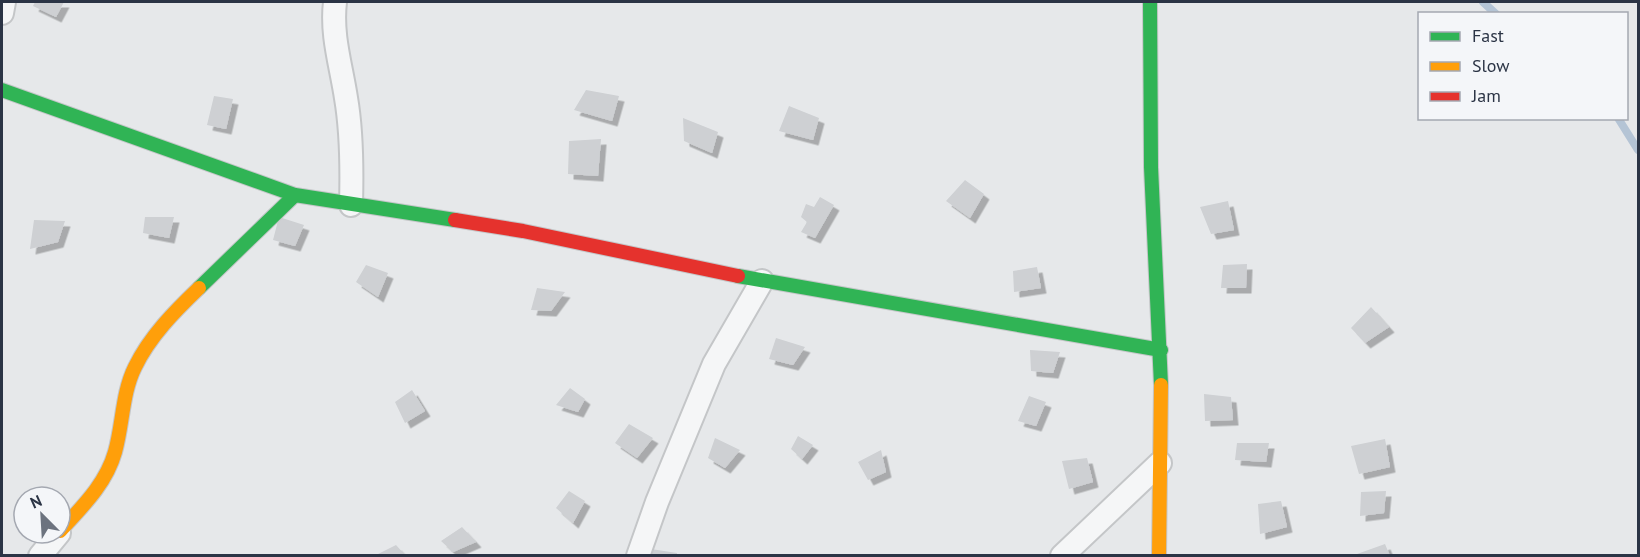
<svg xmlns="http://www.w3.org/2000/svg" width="1640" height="557" font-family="'PT Sans',sans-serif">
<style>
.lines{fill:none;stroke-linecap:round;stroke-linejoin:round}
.stream{stroke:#b4c4d5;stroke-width:8}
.building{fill:#ced0d3;filter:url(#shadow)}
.street-casing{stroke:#c4c6c8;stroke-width:26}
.fast-casing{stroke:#c4c6c8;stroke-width:16}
.slow-casing{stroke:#c4c6c8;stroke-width:16}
.jam-casing{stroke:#c4c6c8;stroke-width:16}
.street{stroke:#f5f6f7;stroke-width:22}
.fast{stroke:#30b455;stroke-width:14}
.slow{stroke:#ff9f0a;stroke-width:14}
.jam{stroke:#e5322d;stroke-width:14}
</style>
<defs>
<filter id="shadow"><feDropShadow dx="5.5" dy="5.5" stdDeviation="0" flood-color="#0004"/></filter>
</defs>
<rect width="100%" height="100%" fill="#e6e8ea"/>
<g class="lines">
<path class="stream" d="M1483,2L1496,14
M1618,118L1638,150"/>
</g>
<path class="building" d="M35,2H64L56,17L33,6Z
M586,90L619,96L612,121L574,110Z
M214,96L233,99L226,129L207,125Z
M789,106L819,118L813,140L779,131Z
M683,118L718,132L712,153L684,141Z
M601,139L598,176L568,174L569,141Z
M965,180L984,194L970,218L946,201Z
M820,197L834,205L815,238L801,232L807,222L801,217L806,204L814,207Z
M1228,201L1234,230L1211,234L1200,207Z
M145,217H174L169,238L143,233Z
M279,217L304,225L295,246L273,240Z
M34,220L65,221L58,242L30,249Z
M1247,264L1246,288H1221L1223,265Z
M366,265L388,273L378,297L356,282Z
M1037,267L1041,288L1014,292L1013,271Z
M537,288L565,292L551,311L531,310Z
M1371,307L1389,327L1365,343L1351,328Z
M776,338L805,347L793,365L769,359Z
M1030,350L1060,352L1053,373L1031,371Z
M570,388L585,399L578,412L556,405Z
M412,390L425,411L405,423L395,402Z
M1204,394L1231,397L1233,420L1205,421Z
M1029,396L1046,402L1036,426L1018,421Z
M629,424L653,438L637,458L615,443Z
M798,436L813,445L802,459L791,449Z
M715,438L740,450L725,468L708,458Z
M1385,439L1390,467L1359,474L1351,446Z
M1237,443H1269L1266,462L1235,460Z
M881,450L886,472L868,480L858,462Z
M1087,458L1093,482L1069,489L1062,461Z
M569,491L585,501L573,523L556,508Z
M1386,491L1384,513L1360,516L1361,492Z
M1281,501L1287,527L1260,534L1258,504Z
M462,527L476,542L453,552L441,541Z
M1385,544L1390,556L1357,554Z
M396,545L406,556H374Z
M651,549L677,553V556H650Z"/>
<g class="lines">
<g class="street-casing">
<path id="street" d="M335,2C331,35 341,65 346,98C352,133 352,169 351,205
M2,13L4,2
M40,556L59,533
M638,556L657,502L714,364L762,281
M1062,556L1160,463"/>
</g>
<g class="fast-casing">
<path id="fast" d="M1150,2L1151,167L1161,385
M2,90L295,195L455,220
M738,276L1161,350
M199,288L295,195"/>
</g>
<g class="slow-casing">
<path id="slow" d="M60,531C82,507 106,484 115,452C123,424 122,393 135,367C150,336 175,311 199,288
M1159,556L1161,385"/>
</g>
<g class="jam-casing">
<path id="jam" d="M455,220L523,231L738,276"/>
</g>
<use href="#street" class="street"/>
<use href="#fast" class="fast"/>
<use href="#slow" class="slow"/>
<use href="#jam" class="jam"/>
</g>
<rect width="1640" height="557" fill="none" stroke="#2b3445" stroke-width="6"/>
<rect x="1418" y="12" width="210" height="108" fill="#f4f6f9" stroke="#a4a8b1" stroke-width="1.5"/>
<rect x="1430" y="32" width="30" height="9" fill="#30b455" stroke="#a4a8b1" stroke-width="1.5"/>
<text x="1472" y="42" font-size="18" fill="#2b3445">Fast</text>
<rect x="1430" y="62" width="30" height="9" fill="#ff9f0a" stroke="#a4a8b1" stroke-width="1.5"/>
<text x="1472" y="72" font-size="18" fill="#2b3445">Slow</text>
<rect x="1430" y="92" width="30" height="9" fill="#e5322d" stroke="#a4a8b1" stroke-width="1.5"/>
<text x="1472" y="102" font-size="18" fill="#2b3445">Jam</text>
<g transform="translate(42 515) rotate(336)"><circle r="28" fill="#f4f6f9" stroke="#a4a8b1" stroke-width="1.5"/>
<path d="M0-4.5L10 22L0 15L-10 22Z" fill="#6c737f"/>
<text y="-9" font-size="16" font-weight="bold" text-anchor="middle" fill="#2b3445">N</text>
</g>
</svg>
